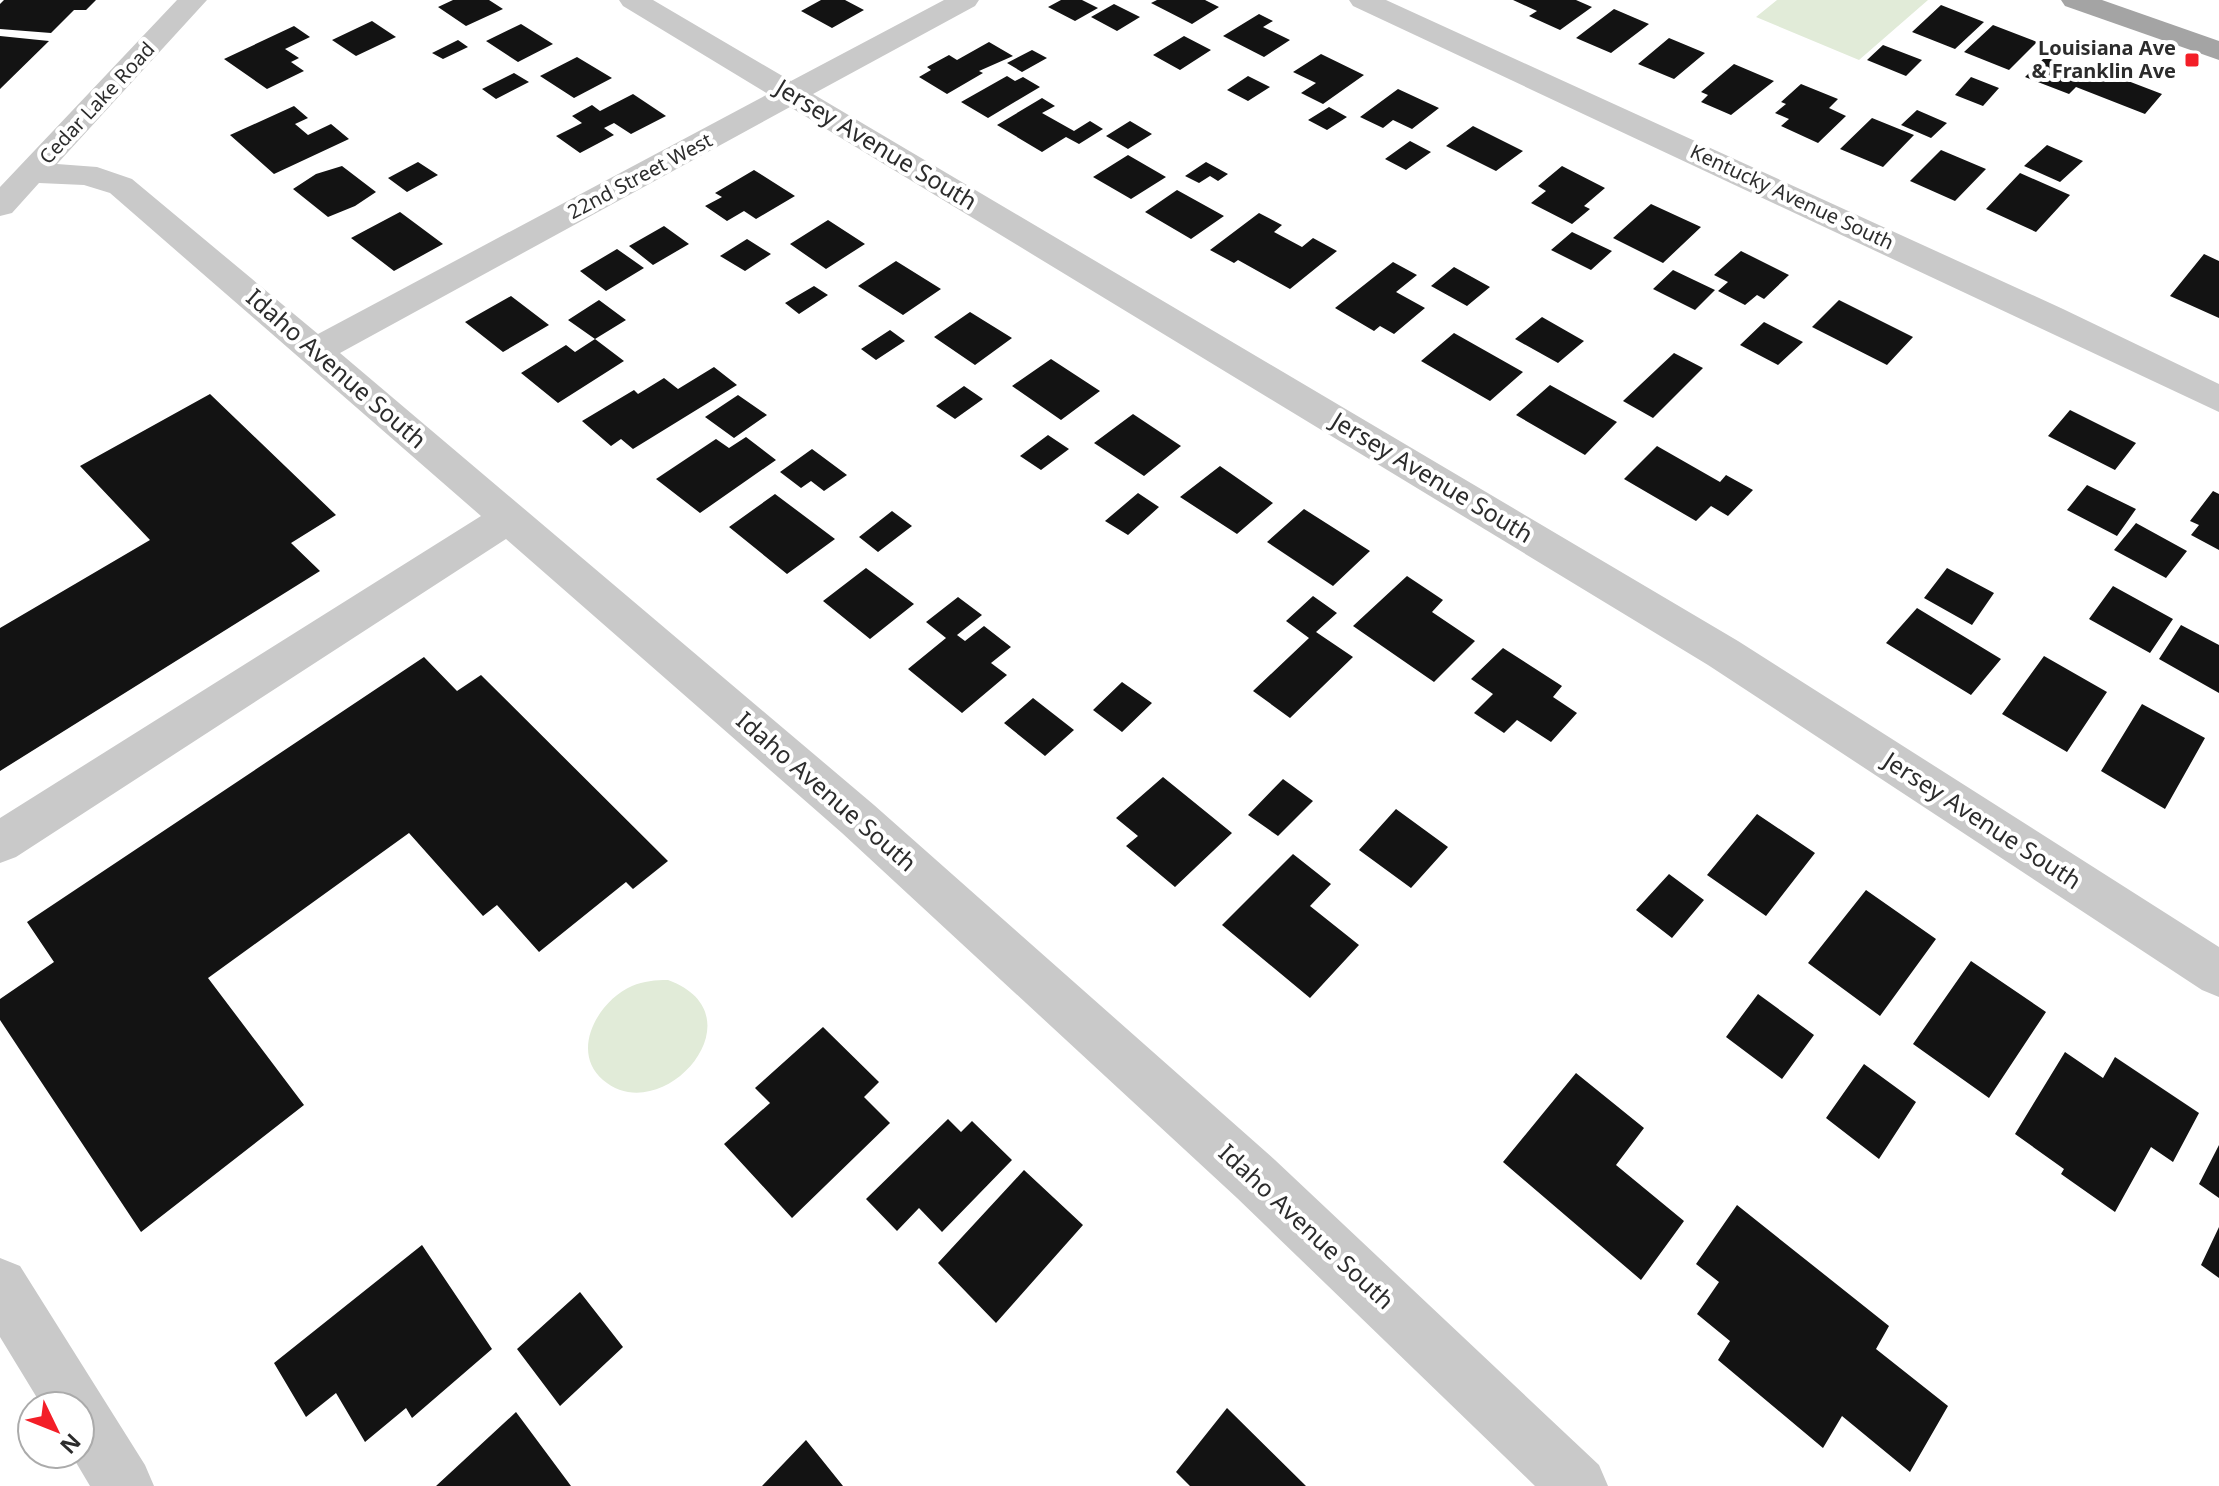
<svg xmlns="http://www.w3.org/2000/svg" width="2219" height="1486" font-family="'Noto Sans',sans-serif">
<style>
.green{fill:#e1ebd8}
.building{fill:#131313}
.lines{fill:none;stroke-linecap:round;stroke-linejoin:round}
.minor{fill:#c9c9c9;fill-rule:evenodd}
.major{fill:#a4a4a4;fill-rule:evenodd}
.poi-dot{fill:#f31e27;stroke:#fff;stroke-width:3}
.labels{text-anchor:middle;stroke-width:8;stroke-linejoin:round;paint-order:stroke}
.far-poi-label{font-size:20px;font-weight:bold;fill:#2c2c2c;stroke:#fff;text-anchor:end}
.far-street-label{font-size:20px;fill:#2c2c2c;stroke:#fff}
.street-label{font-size:24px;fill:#2c2c2c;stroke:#fff}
</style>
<rect width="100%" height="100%" fill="#fff"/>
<path class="green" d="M1777,0H1928L1859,60L1756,17Z
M668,980C764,1015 662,1131 603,1080C569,1051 599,1000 632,986C644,981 655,980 668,980Z"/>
<path class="building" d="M4,0H96L86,10H74L51,33L0,29V4Z
M453,0H489L503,9L466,26L438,7Z
M821,0H845L864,10L832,28L801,11Z
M1061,0H1082L1098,8L1075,21L1048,7Z
M1157,0H1205L1219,7L1192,24L1151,3Z
M1513,0H1576L1592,7L1560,30L1529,16L1537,11Z
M1114,4L1140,17L1117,31L1091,17Z
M1941,5L1984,22L1955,49L1912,32Z
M1614,9L1649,24L1611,53L1576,38Z
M1259,14L1273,21L1263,27L1290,40L1264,57L1223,36Z
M372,21L396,37L356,56L332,40Z
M521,24L553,44L518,62L486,41Z
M1993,25L2037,42L2009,70L1964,52Z
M294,26L310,37L285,49L299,58L291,62L304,71L267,89L224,59Z
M0,36L49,41L0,89Z
M1184,36L1211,50L1180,70L1153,55Z
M1669,38L1705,53L1674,79L1638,64Z
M458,40L468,47L443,59L432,53Z
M989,42L1013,56L979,71L983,73L947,94L919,77L931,70L927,67L949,55L957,60Z
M1883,45L1922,60L1906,76L1867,60Z
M1032,50L1047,58L1022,72L1007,63Z
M1321,54L1364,75L1323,104L1301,93L1316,83L1293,72Z
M577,57L612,78L574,98L540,76Z
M2045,57L2092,75L2103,63L2133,75L2128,81L2162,94L2145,114L2076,87L2069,94L2025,77Z
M1734,64L1774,81L1731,115L1701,102L1708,95L1701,92Z
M514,73L529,82L496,99L482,89Z
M1007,76L1015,81L1023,77L1040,87L988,118L961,102Z
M1248,76L1270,87L1248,101L1227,90Z
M1971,77L1999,88L1983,106L1955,95Z
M1801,84L1838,99L1829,108L1846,116L1818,143L1781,126L1789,119L1775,113L1786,104L1781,102Z
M1398,89L1439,108L1412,129L1393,120L1383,128L1360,117Z
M633,94L666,116L631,134L614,123L604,128L614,135L580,153L556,136L582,123L572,116L592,105L600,111Z
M1042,98L1055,106L1042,113L1074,131L1090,121L1103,129L1079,144L1066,137L1042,152L997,125Z
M294,106L308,118L295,124L308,135L331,124L349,139L274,174L230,135Z
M1329,107L1347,117L1327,130L1308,120Z
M1917,110L1947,123L1931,138L1901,125Z
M1872,118L1914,135L1883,167L1840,149Z
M1130,121L1152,134L1128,149L1106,136Z
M1473,126L1523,151L1496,171L1446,146Z
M1410,141L1431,152L1406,170L1385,159Z
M2047,145L2083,161L2060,182L2024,166Z
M1941,150L1986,169L1955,201L1910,181Z
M1128,155L1166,177L1131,199L1093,177Z
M418,162L438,175L407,192L388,178Z
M1206,162L1228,174L1218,181L1210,176L1199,183L1185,176Z
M342,166L376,192L355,206L328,217L293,189L316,174Z
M1562,166L1605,188L1584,206L1590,209L1572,224L1531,203L1546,191L1538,186Z
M754,170L795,196L756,219L744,211L727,221L705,206L722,197L715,193Z
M2020,173L2070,195L2036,232L1986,209Z
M1177,190L1224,216L1191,239L1145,212Z
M1651,204L1701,227L1663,263L1613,238Z
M400,212L443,244L394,271L351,238Z
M1259,213L1282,225L1274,232L1302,247L1313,238L1337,251L1290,289L1238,260L1234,263L1210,250Z
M828,220L865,244L826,269L790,244Z
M664,226L689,244L653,265L629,246Z
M1572,232L1612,251L1591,270L1551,250Z
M747,239L771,254L745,271L720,256Z
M617,249L644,268L606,291L580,271Z
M1741,251L1789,275L1764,299L1757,295L1745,305L1718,291L1728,282L1714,275Z
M2204,254L2219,261V318L2170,296Z
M896,261L941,289L903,315L858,286Z
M1393,262L1417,275L1396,292L1425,308L1394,334L1380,326L1374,331L1335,308Z
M1454,267L1490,287L1467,306L1431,286Z
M1673,270L1715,290L1695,310L1653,289Z
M814,286L828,295L799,314L785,303Z
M511,296L549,325L503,352L465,322Z
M599,300L626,320L595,339L568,320Z
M1839,300L1913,337L1887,365L1812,327Z
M970,312L1012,338L975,365L934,337Z
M1542,317L1584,341L1558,363L1515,339Z
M1764,322L1803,342L1778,365L1740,345Z
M890,330L905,341L876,360L861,349Z
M1454,333L1523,372L1490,401L1421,361Z
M595,339L624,361L558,403L521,373L566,345L575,352Z
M1674,353L1703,368L1653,418L1623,401Z
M1051,359L1100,391L1061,420L1012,386Z
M714,367L737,385L633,449L621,439L611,446L582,421L634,390L638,394L664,378L678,389Z
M1550,385L1617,422L1585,455L1516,415Z
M964,386L983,399L955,419L936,406Z
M210,394L336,515L291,543L320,571L0,771V628L150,540L80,466Z
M738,395L767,415L734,438L705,417Z
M2070,410L2136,443L2115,470L2048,436Z
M1133,414L1181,446L1144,476L1094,443Z
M1048,435L1069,449L1041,470L1020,456Z
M746,437L776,460L700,513L656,479L716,439L729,448Z
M1657,446L1720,482L1726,475L1753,490L1728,516L1711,506L1696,521L1624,479Z
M812,449L847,475L824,491L811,481L801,488L780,472Z
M1220,466L1273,503L1237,534L1180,497Z
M2087,485L2136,509L2117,536L2067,510Z
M2213,491L2219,494V550L2191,535L2199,525L2190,521Z
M1138,493L1159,507L1128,535L1105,521Z
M775,494L835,539L787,574L729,527Z
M1304,509L1370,551L1333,586L1267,542Z
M892,511L912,526L878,552L859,537Z
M2136,523L2187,551L2166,578L2114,550Z
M866,568L914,604L870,639L823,601Z
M1947,568L1994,593L1972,625L1924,598Z
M1407,576L1443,600L1432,612L1475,641L1434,682L1353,626Z
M2113,586L2173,619L2150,653L2089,619Z
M1313,596L1337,613L1316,632L1353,657L1290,718L1253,691L1309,638L1286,621Z
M958,597L982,615L957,635L965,641L984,626L1011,647L991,663L1007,675L962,713L908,669L946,638L926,622Z
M1917,608L2001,659L1971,695L1886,643Z
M2181,625L2219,645V693L2159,659Z
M1503,648L1562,686L1553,697L1577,713L1551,742L1517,720L1504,733L1474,713L1493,694L1471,679Z
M2044,656L2107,692L2067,752L2002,714Z
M424,657L457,691L481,675L668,861L633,889L626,882L539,952L497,905L483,916L409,833L208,978L304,1105L141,1232L0,1020V999L54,962L27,922Z
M1122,682L1152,703L1122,732L1093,710Z
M1033,698L1074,730L1045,756L1004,723Z
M2142,704L2205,738L2165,809L2101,771Z
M1163,777L1232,833L1175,887L1126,846L1138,836L1116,818Z
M1283,779L1313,801L1278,836L1248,815Z
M1396,809L1448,847L1411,888L1359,850Z
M1757,814L1815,853L1766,916L1707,875Z
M1293,854L1331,884L1310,906L1359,945L1310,998L1222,925Z
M1669,874L1704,900L1672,938L1636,910Z
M1866,890L1936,939L1880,1016L1808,963Z
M1971,961L2046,1012L1989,1098L1913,1044Z
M1758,994L1814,1035L1782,1079L1726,1037Z
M823,1027L879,1082L864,1097L890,1123L792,1218L724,1144L770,1103L755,1088Z
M2065,1052L2103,1078L2115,1057L2199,1113L2173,1162L2151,1147L2115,1212L2061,1174L2064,1169L2015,1134Z
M1864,1064L1916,1102L1879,1159L1826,1118Z
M1576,1073L1644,1128L1616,1165L1684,1221L1641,1280L1503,1162Z
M948,1119L961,1132L972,1121L1012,1160L942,1232L919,1208L897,1231L866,1199Z
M2219,1145V1198L2199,1184Z
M1024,1170L1083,1225L996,1323L938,1263Z
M1737,1205L1889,1326L1876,1349L1948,1406L1910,1472L1842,1416L1823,1448L1718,1360L1730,1341L1697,1314L1719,1282L1696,1264Z
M2219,1227V1278L2201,1265Z
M422,1245L492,1349L412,1418L406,1408L365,1442L336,1393L306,1417L274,1363Z
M580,1292L623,1347L560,1406L517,1349Z
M1227,1408L1306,1486H1190L1176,1472Z
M516,1412L571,1486H436Z
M806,1440L843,1486H762Z"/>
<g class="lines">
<path class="minor" d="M177,0H207L57,164L97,167L132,179L318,334L768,94L623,6L619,0H653L791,81L944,0H979L975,6L813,94L1738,641L2219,947V997L2202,990L1708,665L790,107L340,353L874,805L1275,1160L1599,1465L1608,1486H1535L1237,1198L842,833L506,539L16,857L0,863V818L481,516L110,193L84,185L39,183L12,213L0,216V187Z
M1349,0H1386L2063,309L2219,384V412L1353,6Z
M0,1258L20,1266L145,1465L154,1486H90L71,1454H80V1406H42L0,1337Z"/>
<path class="major" d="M2061,0H2102L2219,41V60L2065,6Z"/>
</g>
<rect class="poi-dot" x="2184" y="52" width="16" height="16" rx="4"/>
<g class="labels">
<g class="far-poi-label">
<text x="2176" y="55">Louisiana Ave<tspan x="2176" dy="23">&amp; Franklin Ave</tspan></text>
</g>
<g class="far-street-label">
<text transform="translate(97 103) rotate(-47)" y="7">Cedar Lake Road</text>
<text transform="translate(640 176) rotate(-28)" y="7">22nd Street West</text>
<text transform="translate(1792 197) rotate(25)" y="7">Kentucky Avenue South</text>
</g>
<g class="street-label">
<text transform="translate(876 145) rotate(31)" y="8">Jersey Avenue South</text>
<text transform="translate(336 369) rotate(41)" y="8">Idaho Avenue South</text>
<text transform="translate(1432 478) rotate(31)" y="8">Jersey Avenue South</text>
<text transform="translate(826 792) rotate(41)" y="8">Idaho Avenue South</text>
<text transform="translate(1982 821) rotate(33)" y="8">Jersey Avenue South</text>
<text transform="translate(1306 1227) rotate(43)" y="8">Idaho Avenue South</text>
</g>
</g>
<g transform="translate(56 1430) rotate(133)"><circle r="38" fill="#ffffff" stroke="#ababab" stroke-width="2"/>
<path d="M0-6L14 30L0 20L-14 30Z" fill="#f31e27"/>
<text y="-12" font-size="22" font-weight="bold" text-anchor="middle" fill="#2c2c2c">N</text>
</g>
</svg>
